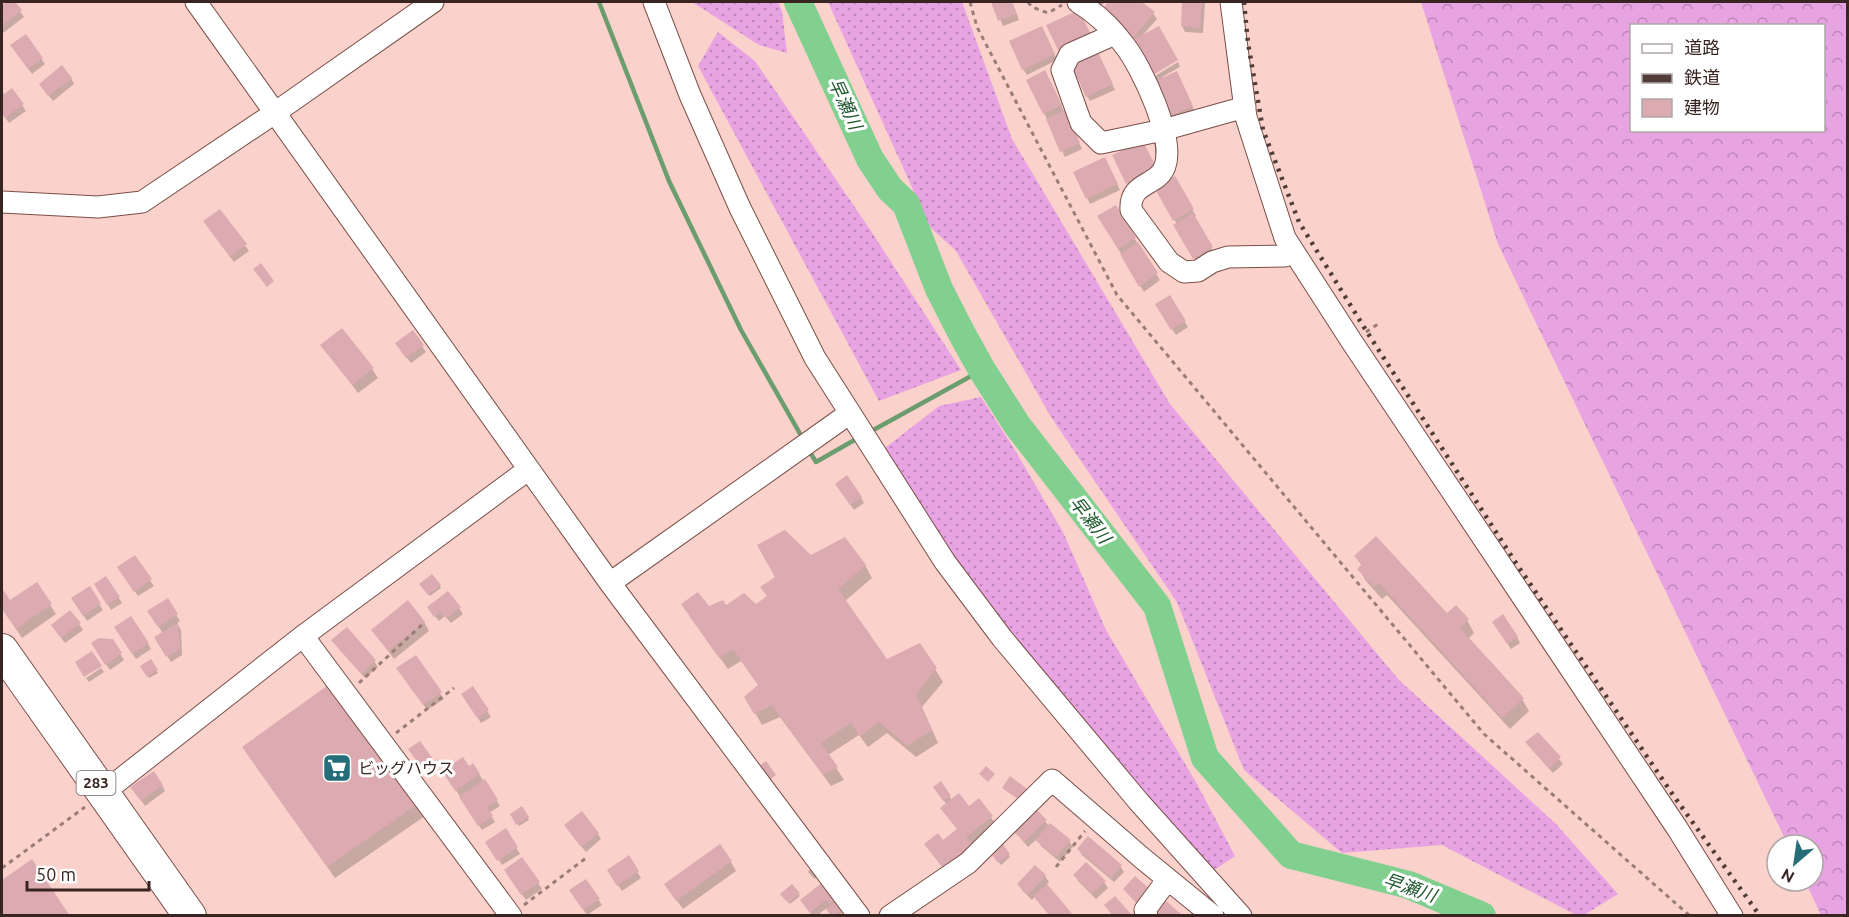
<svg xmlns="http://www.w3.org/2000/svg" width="1849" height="917" font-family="Ubuntu,'Noto Sans JP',sans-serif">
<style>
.grass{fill:url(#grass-dots)}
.forest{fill:url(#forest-crowns);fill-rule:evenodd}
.shadow{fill:#0003}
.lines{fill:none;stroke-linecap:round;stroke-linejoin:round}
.stream{stroke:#6b9d6f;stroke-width:4.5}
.river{stroke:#81d090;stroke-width:28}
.building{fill:#dcaab1}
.minor-casing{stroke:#794f48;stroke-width:23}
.highway-casing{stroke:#794f48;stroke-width:34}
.path{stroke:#9b7d78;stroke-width:3;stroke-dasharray:4.5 4.5;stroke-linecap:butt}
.minor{stroke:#fff;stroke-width:21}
.highway{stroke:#fff;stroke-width:32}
.rail{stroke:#523c38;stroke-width:4.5;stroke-dasharray:3 6;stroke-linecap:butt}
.labels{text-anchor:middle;stroke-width:6;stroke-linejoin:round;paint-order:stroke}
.shield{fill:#fefefe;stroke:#736664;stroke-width:1.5}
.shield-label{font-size:15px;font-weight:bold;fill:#382522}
.poi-label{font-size:16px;fill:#382522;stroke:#fefefe;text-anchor:start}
.water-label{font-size:18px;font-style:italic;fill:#20582e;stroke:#fefefe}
</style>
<defs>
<pattern id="grass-dots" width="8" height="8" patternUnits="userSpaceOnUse" patternTransform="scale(1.5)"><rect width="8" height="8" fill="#e8a3e3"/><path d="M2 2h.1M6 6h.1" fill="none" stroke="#bd85b8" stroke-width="1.8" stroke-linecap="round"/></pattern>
<pattern id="forest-crowns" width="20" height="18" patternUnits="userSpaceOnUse" patternTransform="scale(1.5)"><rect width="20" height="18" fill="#e8a3e3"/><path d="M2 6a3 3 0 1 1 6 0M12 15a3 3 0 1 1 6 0" fill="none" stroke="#bd85b8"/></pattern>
</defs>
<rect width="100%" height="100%" fill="#fbd2cb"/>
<path class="grass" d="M692,2H778L782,11L787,53L759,45Z
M828,2H962L1012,139L1170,404L1398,679L1556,824L1618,894L1584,915H1576L1442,845L1342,853L1244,770L1177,602L1051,417L956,251L930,227Z
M718,32L755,61L869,228L961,370L879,401L698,66Z
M981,397L1013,447L1063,532L1106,630L1197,784L1235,856L1210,873L1124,767L1017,644L944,546L885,448L939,406Z"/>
<path class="forest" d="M1421,2H1847V915H1821L1805,881H1813V845H1788L1498,244ZM1632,26H1824V130H1632Z"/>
<path class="shadow" d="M9,2H14L24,17L3,33L2,31V7Z
M993,2H1012L1019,20L1003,26Z
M1090,2H1105L1098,9Z
M1110,2H1139L1153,13L1157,19L1142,36L1135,41L1106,16L1103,11Z
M1184,2H1205L1203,33L1185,32L1182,26Z
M1045,34L1057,60L1027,75L1023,69Z
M25,36L45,64L32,74L16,52Z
M1101,60L1115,90L1090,101L1087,96Z
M1178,62L1180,67L1162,77L1163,79H1180L1195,112L1172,122L1155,76Z
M71,78L74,84L53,101L44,90Z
M1048,78L1082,149L1065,157L1044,113Z
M2,90L5,96L22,105L26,111L9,123L2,113Z
M1108,165L1120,190L1090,204L1075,173Z
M1174,178L1196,216L1193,217L1215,254L1198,264L1175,225L1177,224L1156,188Z
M1115,207L1160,280L1144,292L1099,217Z
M219,211L249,251L234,262L208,227Z
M1169,297L1188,327L1176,335L1157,305Z
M322,345L372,369L378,378L358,393Z
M422,346L426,352L411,363L400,350Z
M840,490L861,497L864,503L854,510Z
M134,557L154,586L138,596L122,573Z
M810,557L865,565L872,578L845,601L887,661L935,669L943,682L922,707L938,743L916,757L887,733L868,747L859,735L828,755L844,780L831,786L780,717L762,725L746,697L759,686L741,661L728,669L690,617L709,608L756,606Z
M1356,557L1447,616L1467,620L1474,633L1468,639L1522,699L1529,711L1510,729L1387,595L1382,599L1366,581L1359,569L1362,566Z
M106,578L122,603L111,610L96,585Z
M36,584L56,614L22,638L2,608V591L10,602Z
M440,586L441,588L430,596L423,587Z
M89,588L103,610L87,621L76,604Z
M167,600L180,621L177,623L181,630L182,655L171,662L156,638L163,634L149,611Z
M459,608L463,614L451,623L445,616L439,621L432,613Z
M424,622L429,631L394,659L373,630Z
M79,624L83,630L65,643L56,631Z
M1497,628L1517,637L1520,643L1511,649Z
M119,633L148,644L151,649L136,659Z
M112,640L124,660L110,670L96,649Z
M333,641L374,661L378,667L365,678Z
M415,657L444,699L427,710L402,674Z
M150,661L158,673L149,678L142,666Z
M101,668L104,672L89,682L86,678Z
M331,685L425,816L335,878L251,759Z
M472,688L491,717L481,723L463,694Z
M1537,734L1563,764L1553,773L1527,743Z
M413,755L435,764L438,769L429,776Z
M468,768L479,774L500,806L489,813L495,822L482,830L444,772Z
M162,785L165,791L145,806L136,793Z
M935,787L950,797L952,801L969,808L979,800L997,826L943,868L926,845L943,842L958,830L942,809L947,805Z
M522,808L529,820L519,826L512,814Z
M1035,810L1049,826L1069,841L1073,847L1060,862L1041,846L1037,839L1028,847L1014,830Z
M506,830L520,854L502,865L487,842Z
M569,831L598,834L601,839L586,852Z
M1001,845L1010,857L1001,865L993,855Z
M1079,849L1120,866L1124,872L1114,882L1082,855Z
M628,857L641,878L622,891L612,876Z
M522,859L542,889L526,900L509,876Z
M731,862L736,871L683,909L671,893Z
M813,865L821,872L815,879L808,872Z
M1035,867L1045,876L1049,882L1046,885L1072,916L1035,896L1032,900L1022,890L1019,885Z
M1075,875L1104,882L1108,888L1096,899L1078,881Z
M828,880L843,901L837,906L842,913L839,916H832L827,908L820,913L822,916H813L805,906Z
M798,894L800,896L790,904L784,896Z
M574,896L598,899L602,905L587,915Z"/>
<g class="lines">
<path class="stream" d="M599,2L669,181L741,330L803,439
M868,433L982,370
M808,449L816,462L858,438"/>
<path class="river" d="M798,2L870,159L890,189L906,204L939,289L962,334L982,370L1017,425L1157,606L1205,758L1291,855L1409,885L1482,916"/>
</g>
<path class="building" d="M7,2H15L22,10L2,26V5Z
M991,2H1012L1017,14L998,21Z
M1108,2H1142L1155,12L1133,38L1101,11Z
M1182,2H1202L1200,28L1181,26Z
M1079,10L1092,37L1059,52L1046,25Z
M1042,26L1055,54L1022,70L1009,41Z
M1159,26L1178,60L1153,75L1133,40Z
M26,34L43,58L28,69L10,45Z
M1098,52L1113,84L1086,97L1071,64Z
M62,65L72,78L48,96L39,84Z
M1045,70L1062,105L1043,114L1026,80Z
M1177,71L1193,106L1168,117L1152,82Z
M12,88L24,104L5,118L2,114V96Z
M1066,110L1080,143L1060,152L1046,119Z
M1143,141L1157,169L1126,184L1112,155Z
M1105,157L1118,184L1086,199L1073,172Z
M1175,176L1194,209L1173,221L1154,187Z
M1116,205L1136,238L1118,249L1097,216Z
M220,209L247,244L230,257L203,221Z
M1193,213L1213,247L1193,259L1173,225Z
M1138,242L1158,273L1139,287L1120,254Z
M261,263L274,281L267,287L253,269Z
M1170,295L1186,321L1171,330L1155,304Z
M342,328L374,368L352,385L320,345Z
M413,330L424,345L406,358L395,343Z
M847,475L862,497L850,505L835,484Z
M785,530L811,555L845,537L866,565L838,589L887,659L920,643L937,668L916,694L932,730L908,746L879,722L860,736L851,723L821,743L838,767L823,775L772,705L754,714L744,697L758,685L733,649L719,658L681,604L698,592L709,606L723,600L726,605L744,593L756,604L767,596L760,587L775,577L757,545Z
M1376,536L1447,613L1456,605L1469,619L1460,628L1524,698L1502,718L1379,583L1374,587L1357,569L1362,564L1354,556Z
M135,555L152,579L134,592L117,567Z
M432,574L441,585L428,595L419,584Z
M106,576L120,597L107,605L94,584Z
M37,582L52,604L16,629L2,609V588L10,600Z
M90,586L101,603L83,616L71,598Z
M448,591L461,607L446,618L441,612L434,617L427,607Z
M168,598L178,614L158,627L147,611Z
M408,600L425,622L388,651L371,630Z
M70,610L81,623L61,638L51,625Z
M1503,614L1518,637L1507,644L1492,622Z
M131,616L149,643L132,654L114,627Z
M178,623L180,649L166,657L154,637Z
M347,627L376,660L361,674L331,640Z
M99,638L113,639L122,653L105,665L91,643Z
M92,651L102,666L84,677L75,662Z
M416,655L442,692L423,705L396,668Z
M151,659L158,670L147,677L140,666Z
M331,683L419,803L327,867L242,747Z
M473,686L489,710L477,718L461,694Z
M1538,732L1561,757L1549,769L1525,742Z
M420,741L436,763L424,771L408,749Z
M463,757L469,766L473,763L480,774L455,791L442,771Z
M766,761L776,775L767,782L757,768Z
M986,766L995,774L988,782L979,774Z
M154,771L163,785L141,801L130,787Z
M1010,776L1027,789L1019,800L1002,788Z
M485,779L498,800L487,807L493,816L478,826L459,797Z
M941,781L951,796L943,801L933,787Z
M959,793L969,806L979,798L993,816L966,837L973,846L944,869L924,844L938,833L943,840L957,829L940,808Z
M522,806L529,817L516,825L510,814Z
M1035,808L1047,820L1024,842L1012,830Z
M582,811L599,833L581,847L564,825Z
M1050,823L1071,840L1056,857L1035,840Z
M506,828L518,847L497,861L485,842Z
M1088,836L1122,865L1111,878L1077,849Z
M1002,843L1010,854L998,863L990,852Z
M720,844L732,861L676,901L664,884Z
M629,855L639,871L617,886L607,870Z
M522,857L540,882L521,895L504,870Z
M32,859L70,916H2V880Z
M1086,862L1106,881L1092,894L1073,875Z
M1035,865L1046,875L1028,895L1017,884Z
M1135,876L1153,892L1139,906L1123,889Z
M828,878L841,895L829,904L826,900L810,913L800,900Z
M586,879L600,899L583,910L569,890Z
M792,884L800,893L788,903L780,894Z
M1047,884L1074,916H1050L1033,896Z
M1115,896L1131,914L1129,916H1113L1104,905Z
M1166,901L1181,914L1180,916H1153Z
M835,902L842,910L835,916H831L826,909Z"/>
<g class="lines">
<g class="minor-casing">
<path id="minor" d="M196,2L610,583L859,916
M654,2L690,95L740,208L815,358L945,562L1002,638L1139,802L1241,916
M1078,2C1096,13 1112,28 1125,46C1142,68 1175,138 1165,166C1158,187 1129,181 1131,210L1169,262L1184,272L1198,271L1212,262L1228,257L1285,256
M1231,2L1246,117L1285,238L1352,342L1677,828L1732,916
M1115,34L1070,54L1062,70L1081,123L1101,143L1163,130L1245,107
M2,202L98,207L142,202L276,112L433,2
M610,583L850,413
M303,636L511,916
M103,793L303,636L529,469
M890,916L968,863L1052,780L1142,858L1213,916
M1147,916L1145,910L1168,879"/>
</g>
<g class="highway-casing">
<path id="highway" d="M2,650L190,916"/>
</g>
<path class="path" d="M970,2L977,27L1117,295L1484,734L1690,916
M1028,2L1032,7L1048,13L1062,5
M1366,332L1381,322
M359,683L425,622
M396,733L454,688
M1056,867L1085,831
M2,868L85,807
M524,905L586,858"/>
<use href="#minor" class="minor"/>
<use href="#highway" class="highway"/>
<path class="rail" d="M1244,2L1248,43L1263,130L1299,222L1367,332L1516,563L1673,795L1760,916"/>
</g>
<defs>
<g id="supermarket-square" transform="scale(1.5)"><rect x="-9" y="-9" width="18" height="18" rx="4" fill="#256e79" stroke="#fefefe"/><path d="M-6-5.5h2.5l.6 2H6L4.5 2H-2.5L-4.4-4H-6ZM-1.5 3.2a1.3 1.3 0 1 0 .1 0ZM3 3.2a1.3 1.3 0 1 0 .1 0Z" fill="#fff"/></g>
</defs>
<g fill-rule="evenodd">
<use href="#supermarket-square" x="337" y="768"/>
</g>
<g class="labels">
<rect class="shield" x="76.5" y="771" width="39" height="24" rx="4.5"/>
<g class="shield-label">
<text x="96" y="788">283</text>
</g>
<g class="poi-label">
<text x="358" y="774">ビッグハウス</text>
</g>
<g class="water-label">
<text transform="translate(845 104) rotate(65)" y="6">早瀬川</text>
<text transform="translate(1090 520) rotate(52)" y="6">早瀬川</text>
<text transform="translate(1410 888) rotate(19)" y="6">早瀬川</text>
</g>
</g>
<rect width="1849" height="917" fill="none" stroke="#382522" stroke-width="6"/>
<rect x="1630" y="24" width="195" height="108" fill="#fefefe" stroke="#afa7a6" stroke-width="1.5"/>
<rect x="1642" y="44" width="30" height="9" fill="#ffffff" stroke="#afa7a6" stroke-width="1.5"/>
<text x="1684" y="54" font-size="18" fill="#382522">道路</text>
<rect x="1642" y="74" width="30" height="9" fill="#523c38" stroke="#afa7a6" stroke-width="1.5"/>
<text x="1684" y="84" font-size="18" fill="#382522">鉄道</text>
<rect x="1642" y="99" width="30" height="18" fill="#dcaab1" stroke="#afa7a6" stroke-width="1.5"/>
<text x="1684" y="114" font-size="18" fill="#382522">建物</text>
<g transform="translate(1795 863) rotate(209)"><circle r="28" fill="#fefefe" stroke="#afa7a6" stroke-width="1.5"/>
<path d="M0-4.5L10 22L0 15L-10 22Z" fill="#256e79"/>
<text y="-9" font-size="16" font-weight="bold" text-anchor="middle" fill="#382522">N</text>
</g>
<path d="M27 881v9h122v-9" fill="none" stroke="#382522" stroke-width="3"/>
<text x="36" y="881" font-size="18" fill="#382522" stroke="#fefefe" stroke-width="4.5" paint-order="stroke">50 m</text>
</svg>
